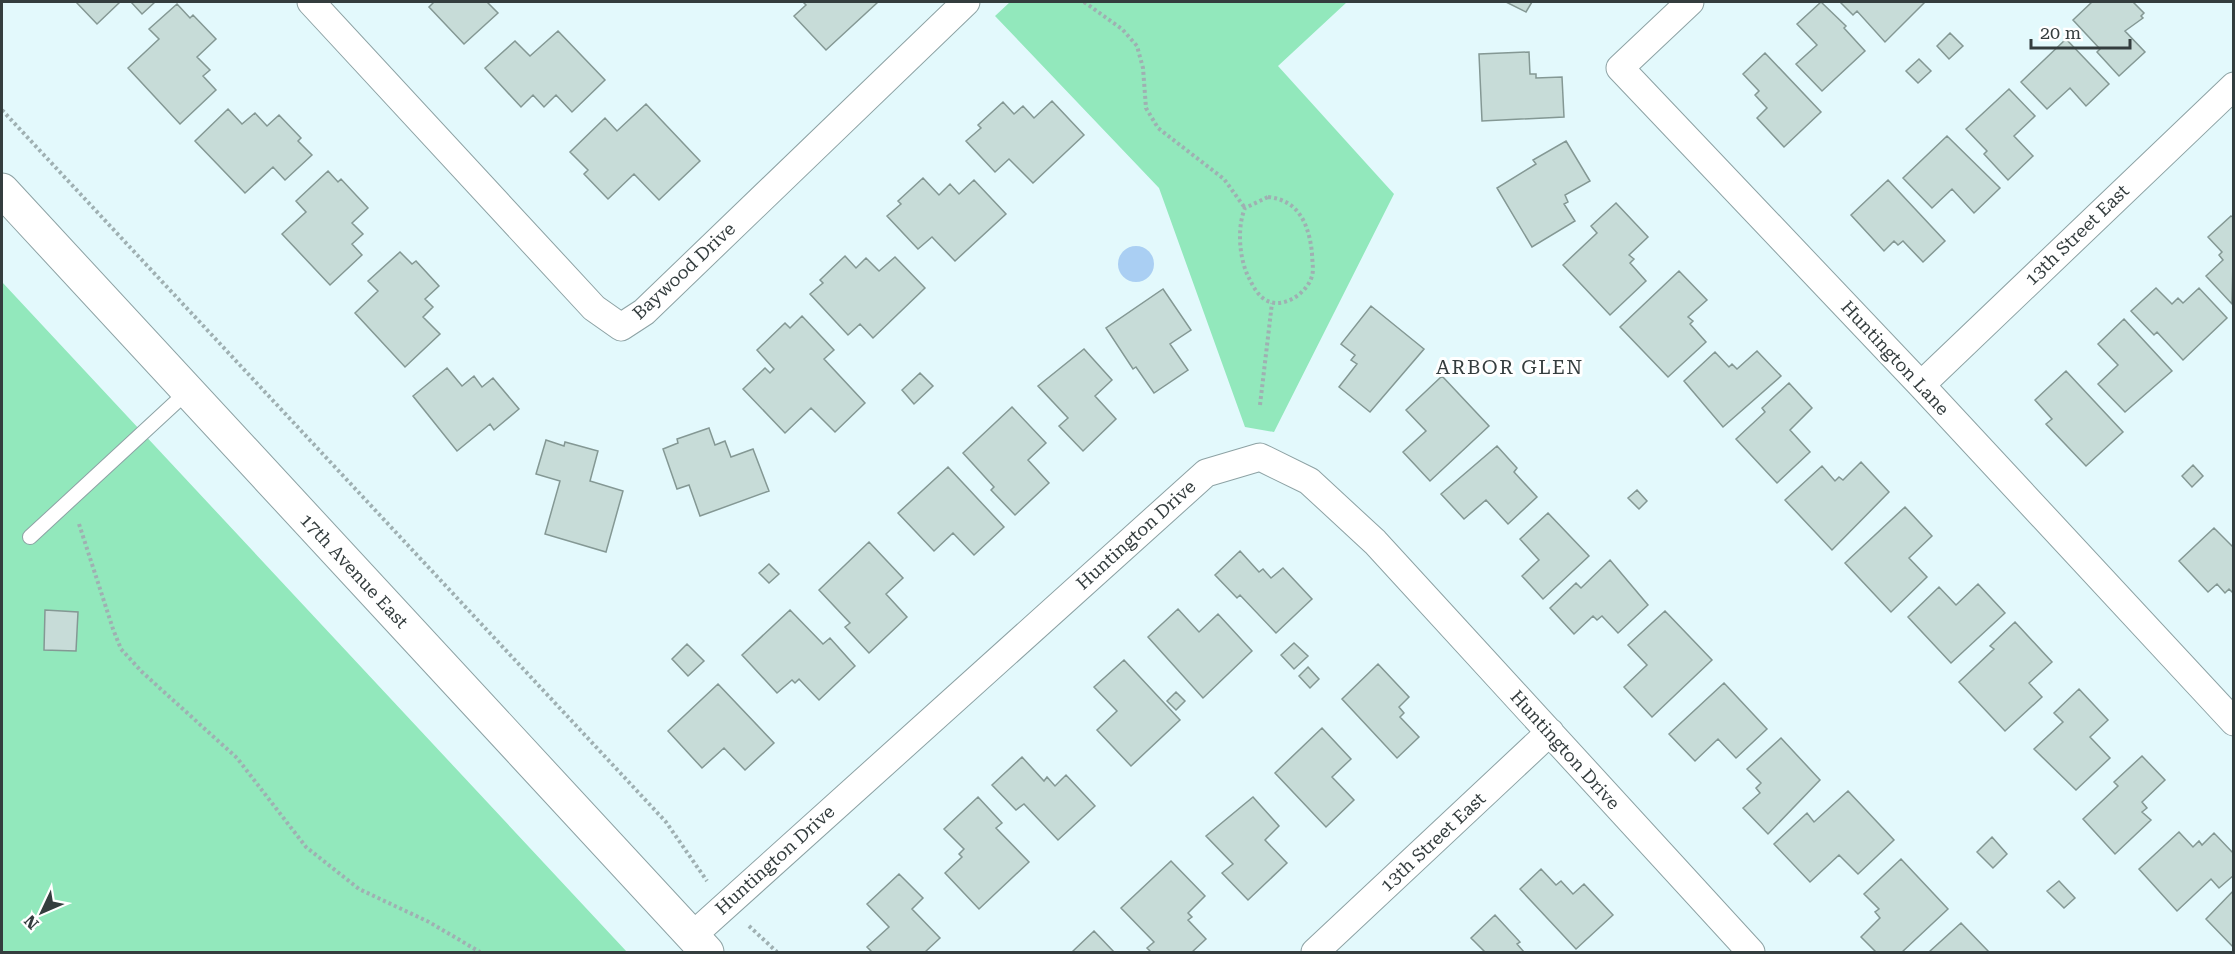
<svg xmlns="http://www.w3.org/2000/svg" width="2235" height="954" font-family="'Roboto Serif',serif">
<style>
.green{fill:#92e8bc}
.water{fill:#aacff3}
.building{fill:#c7dcd8;stroke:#849894;stroke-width:1.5}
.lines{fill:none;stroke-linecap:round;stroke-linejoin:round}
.service-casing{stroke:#8da2a4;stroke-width:16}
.minor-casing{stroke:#8da2a4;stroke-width:29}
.tertiary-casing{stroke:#8da2a4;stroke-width:35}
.path{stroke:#9fb0b2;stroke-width:4;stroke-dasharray:3 3;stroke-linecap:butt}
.service{stroke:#fff;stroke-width:14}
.minor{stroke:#fff;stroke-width:27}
.tertiary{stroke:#fff;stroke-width:33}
.labels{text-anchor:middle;stroke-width:6;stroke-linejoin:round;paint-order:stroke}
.street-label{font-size:18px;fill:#343d3e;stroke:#fff}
.neighbourhood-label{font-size:20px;letter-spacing:1.5px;fill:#343d3e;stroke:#fff}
</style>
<rect width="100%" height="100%" fill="#e3f9fc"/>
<path class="green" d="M1010,2H1347L1278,66L1394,194L1274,432L1245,427L1159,188L995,16Z
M2,282L627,952H2Z"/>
<path class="water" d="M1118 264a18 18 0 1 1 36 0a18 18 0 1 1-36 0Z"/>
<path class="building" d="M76,2H120L97,24Z
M131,2H155L142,14Z
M434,2H487L498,13L464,44L429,7Z
M803,2H878L826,50L794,16L806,5Z
M1506,2H1532L1526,12Z
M1821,2L1846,26L1844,28L1865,51L1822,91L1796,64L1817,45L1797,24Z
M1840,2H1925L1885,42L1857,11L1853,15Z
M2092,2H2133L2144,13L2141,16L2143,18L2125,31L2145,52L2119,76L2097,52L2100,49L2073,20Z
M177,4L190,18L193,15L216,39L197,57L210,70L203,76L216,90L180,124L128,68L159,39L149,29Z
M558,31L605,80L572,112L556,95L544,107L533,95L521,107L485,68L515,41L530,56Z
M1950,33L1963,46L1949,59L1937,46Z
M2066,39L2109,84L2086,106L2070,88L2047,109L2021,82Z
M1529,52L1530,74H1536V78L1562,77L1564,117L1482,121L1479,54Z
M1765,53L1821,112L1784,147L1757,118L1767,108L1755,95L1759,91L1743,74Z
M1919,59L1931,71L1918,83L1906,71Z
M2009,89L2035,116L2014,136L2033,156L2008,180L1984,154L1987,151L1966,129Z
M1052,101L1084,135L1033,183L1009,159L995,172L966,141L981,128L978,125L1003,102L1014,114L1023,106L1034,118Z
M646,104L700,161L659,200L634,174L608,199L584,174L588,170L570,152L605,118L617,131Z
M228,109L242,124L255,113L267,126L279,115L301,138L298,141L312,155L285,180L273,167L245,193L195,141Z
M1947,136L2000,188L1974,213L1952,189L1932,208L1903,178Z
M1566,141L1590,181L1565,195L1568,202L1564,204L1575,221L1532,247L1497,188L1536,164L1533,160Z
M328,171L338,182L341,179L368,208L352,223L363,234L352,244L362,255L330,285L282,234L306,212L296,201Z
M923,178L939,195L950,184L959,194L974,180L1006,214L955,261L932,237L918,249L887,216L901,204L898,201Z
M1888,180L1945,241L1923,262L1903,241L1898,245L1894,241L1884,251L1851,215Z
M1616,203L1648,237L1629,255L1634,259L1630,263L1646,281L1610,315L1563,265L1597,233L1591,226Z
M2231,216L2234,218L2232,304L2206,276L2223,260L2219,255L2222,252L2208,237Z
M400,252L412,264L416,261L439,286L425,299L433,307L423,317L440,334L405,367L355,313L378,291L368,281Z
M845,256L856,268L866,258L879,271L895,257L925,288L873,338L860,324L848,335L810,294L823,283L820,280Z
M1679,271L1707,300L1688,317L1693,321L1690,324L1706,342L1668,377L1620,327Z
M2156,288L2172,304L2178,298L2183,303L2199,288L2227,318L2183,360L2157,332L2154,335L2131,311Z
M1163,289L1191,330L1170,344L1188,370L1154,393L1136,367L1133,369L1106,328Z
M1371,306L1424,349L1370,412L1339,387L1357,364L1351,360L1355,355L1341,344Z
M802,316L834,350L824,359L865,403L835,432L811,408L785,433L743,389L765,368L770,373L774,369L757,350L785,323L790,328Z
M2124,319L2172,371L2125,412L2098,384L2118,365L2098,344Z
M1084,349L1112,380L1095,396L1116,419L1083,451L1059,426L1068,418L1038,386Z
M1757,351L1781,376L1723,427L1684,381L1715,352L1729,367L1732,364L1737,369Z
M447,368L462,386L474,376L482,387L493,378L519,409L494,430L490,424L457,451L413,396Z
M2066,371L2123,432L2086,466L2046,424L2052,419L2035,400Z
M920,373L933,386L914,404L902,390Z
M1442,376L1489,426L1430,481L1403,452L1426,431L1406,410Z
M1789,383L1812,408L1790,430L1810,452L1777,483L1736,439L1765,412L1762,408Z
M1012,407L1046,443L1028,460L1049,483L1015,515L991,490L994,487L963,453Z
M709,428L715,445L725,441L731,457L753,449L769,491L700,516L689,485L677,489L663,449L678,443L677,439Z
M546,440L564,446L565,442L598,451L590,481L623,491L606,552L545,534L560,481L536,474Z
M1497,446L1517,468L1514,472L1537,497L1508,524L1486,500L1464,519L1441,494Z
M1861,462L1889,492L1832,550L1785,500L1822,466L1835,481L1839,477L1843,480Z
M2193,465L2203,476L2192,487L2182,476Z
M948,467L1004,527L974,555L953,533L934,551L898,513Z
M1637,490L1647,501L1639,509L1628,498Z
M1905,507L1932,536L1909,558L1927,577L1891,612L1845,563Z
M1548,513L1589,556L1543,599L1522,576L1539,560L1520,539Z
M2214,528L2234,548V594L2229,589L2225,593L2217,584L2208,592L2179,561Z
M869,542L903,578L886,594L907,617L869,653L845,627L850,623L819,590Z
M1240,551L1259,572L1263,569L1271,578L1283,568L1312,599L1276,633L1240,595L1237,598L1215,575Z
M1610,560L1648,605L1618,633L1602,616L1597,620L1593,616L1574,634L1550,608L1576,583L1581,588Z
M769,564L779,574L769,583L759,573Z
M1978,584L2005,613L1951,663L1908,617L1939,587L1956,605Z
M1178,609L1199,632L1218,614L1252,651L1203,698L1148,637Z
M45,610L78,612L76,651L44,650Z
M790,610L823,644L830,638L855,666L819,700L799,679L795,683L792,680L777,693L742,655Z
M1665,611L1712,660L1652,717L1624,687L1647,665L1628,645Z
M2015,622L2052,662L2029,683L2042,697L2005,731L1959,682L1994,649L1990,646Z
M1294,643L1308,656L1294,669L1281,655Z
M687,644L704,661L688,676L672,659Z
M1124,660L1180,720L1131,766L1097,730L1117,711L1094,687Z
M1378,664L1409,697L1399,707L1404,713L1400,717L1419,737L1397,758L1342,699Z
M1308,667L1319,679L1310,688L1299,676Z
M1724,683L1767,729L1736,758L1718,739L1695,761L1669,734Z
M718,684L774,743L745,770L724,748L702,768L668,731Z
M2079,689L2108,720L2090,737L2110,758L2076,790L2034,749L2063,722L2054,713Z
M1176,692L1185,701L1176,710L1167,701Z
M1322,728L1351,759L1332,777L1354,800L1326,827L1275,773Z
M1781,738L1820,780L1768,834L1743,808L1760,793L1756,788L1761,783L1747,769Z
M2142,756L2165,780L2142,802L2147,808L2142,812L2151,820L2115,854L2083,819L2118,786L2114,782Z
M1022,757L1044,781L1047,777L1055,786L1066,775L1095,806L1058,840L1024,804L1016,810L992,785Z
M1848,791L1894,840L1858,874L1839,855L1810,882L1774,844L1807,813L1814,822Z
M978,797L1002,823L996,828L1029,862L979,909L945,873L962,857L959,854L964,849L944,829Z
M1253,797L1279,826L1265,840L1287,863L1248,900L1222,873L1233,864L1206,836Z
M2179,832L2193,847L2199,841L2202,845L2214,833L2234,854V875L2219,888L2211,879L2177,911L2139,869Z
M1992,837L2007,854L1993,868L1977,852Z
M1901,859L1948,909L1902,952H1876L1861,937L1880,918L1875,912L1879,909L1864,894Z
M1171,861L1205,896L1188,913L1192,917L1188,920L1206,939L1192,952H1151L1147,948L1154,942L1121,908Z
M1541,869L1556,885L1561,881L1573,894L1584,884L1613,915L1576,949L1520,889Z
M899,874L923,898L912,909L940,938L925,952H872L867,947L889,927L867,904Z
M2059,881L2075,898L2064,908L2047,891Z
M2234,890V948L2206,919Z
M1495,915L1520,942L1517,944L1524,952H1485L1471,938Z
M1961,923L1989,952H1929Z
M1094,931L1114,952H1072Z"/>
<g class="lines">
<g class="service-casing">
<path id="service" d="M30,537L188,391"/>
</g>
<g class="minor-casing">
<path id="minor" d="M311,2L594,308L621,327L644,312L966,2
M1690,2L1620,68L1921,385L2234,722
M1921,385L2234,86
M692,936L1206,473L1260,457L1309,481L1375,542L1751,952
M1315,952L1550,732"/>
</g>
<g class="tertiary-casing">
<path id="tertiary" d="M2,190L707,952"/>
</g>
<path class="path" d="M1084,2L1122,29L1137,46L1143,68L1146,108L1158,128L1224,179L1245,208
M2,110L666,822L707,881
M1268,197C1299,200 1309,225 1312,253C1312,261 1314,269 1312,276C1307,294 1281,311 1264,299C1256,293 1252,284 1248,276C1239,257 1237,227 1245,208Z
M1260,405L1272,303
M79,524L113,629L121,649L142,672L237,758L306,847L359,889L429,922L480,952
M749,926L777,952"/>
<use href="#service" class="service"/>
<use href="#minor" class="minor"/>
<use href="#tertiary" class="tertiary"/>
</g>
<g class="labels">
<g class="street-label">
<text transform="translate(2077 235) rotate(-44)" y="6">13th Street East</text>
<text transform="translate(684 271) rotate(-43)" y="6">Baywood Drive</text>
<text transform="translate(1895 358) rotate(47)" y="6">Huntington Lane</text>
<text transform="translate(1136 535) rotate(-42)" y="6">Huntington Drive</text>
<text transform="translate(354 571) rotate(47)" y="6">17th Avenue East</text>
<text transform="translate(1565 750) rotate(48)" y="6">Huntington Drive</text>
<text transform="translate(1433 842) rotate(-43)" y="6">13th Street East</text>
<text transform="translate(775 860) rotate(-42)" y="6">Huntington Drive</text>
</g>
<g class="neighbourhood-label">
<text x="1510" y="374">ARBOR GLEN</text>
</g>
</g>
<rect width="2235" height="954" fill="none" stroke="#343d3e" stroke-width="6"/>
<g transform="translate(42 912) rotate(226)" stroke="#ffffff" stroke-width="4.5" paint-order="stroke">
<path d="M0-4.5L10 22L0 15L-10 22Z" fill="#343d3e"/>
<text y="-9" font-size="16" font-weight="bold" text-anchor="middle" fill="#343d3e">N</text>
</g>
<path d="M2031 39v9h99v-9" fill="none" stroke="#343d3e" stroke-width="3"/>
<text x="2040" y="39" font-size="18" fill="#343d3e" stroke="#ffffff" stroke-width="4.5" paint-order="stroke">20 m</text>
</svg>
